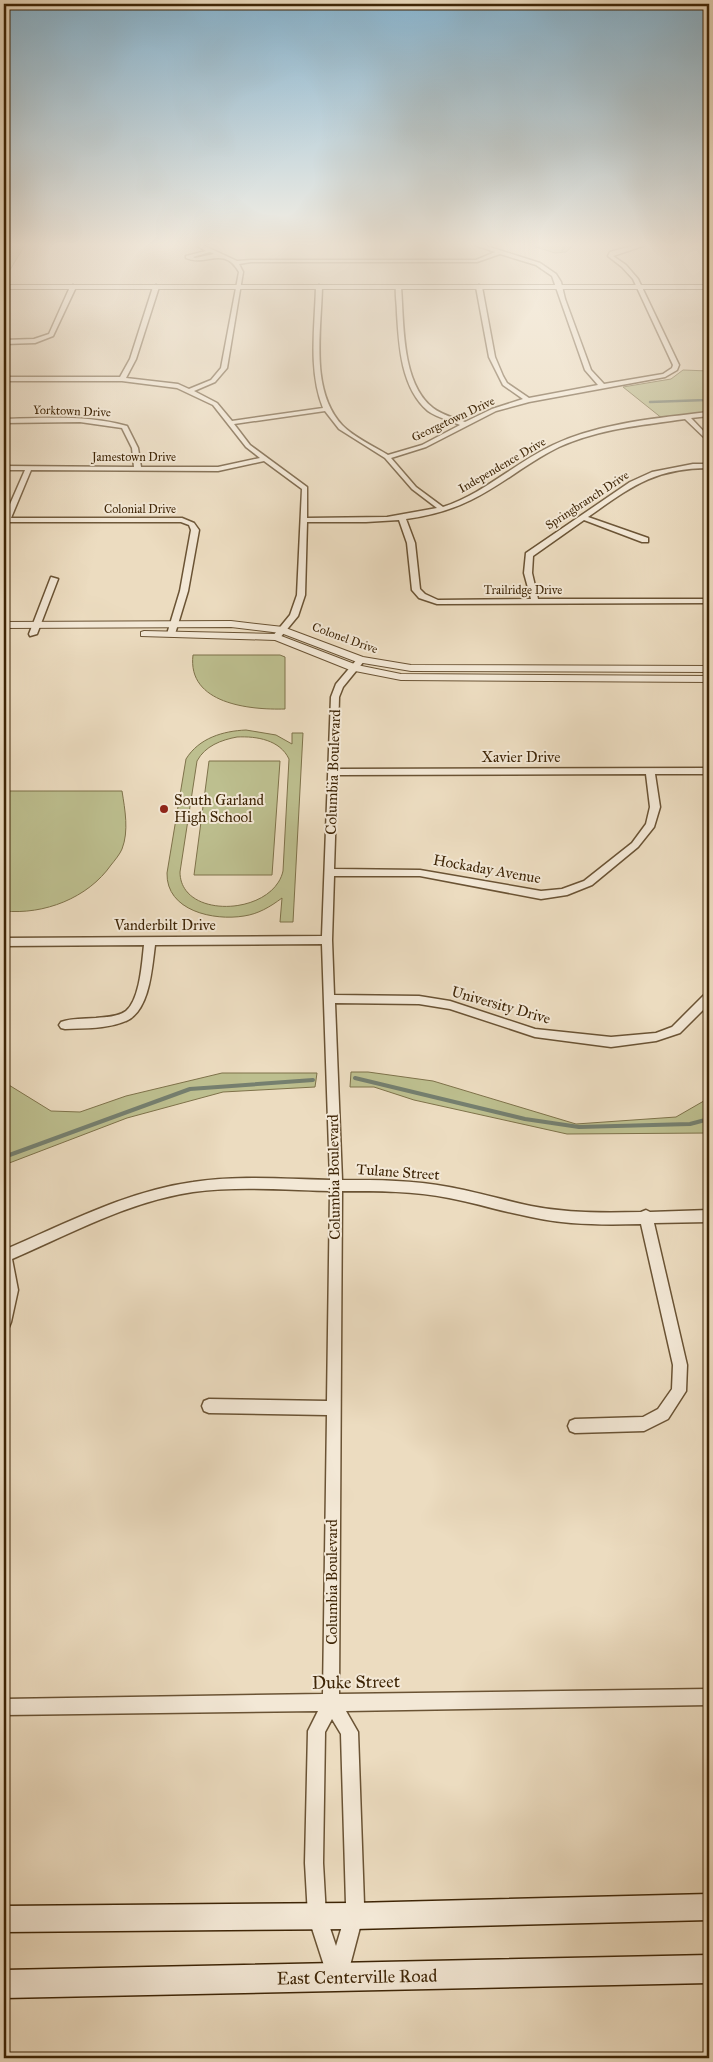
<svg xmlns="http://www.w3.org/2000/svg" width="713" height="2062" font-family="'IM FELL Great Primer',serif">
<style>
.green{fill:#bdbf8f;stroke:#7e724a;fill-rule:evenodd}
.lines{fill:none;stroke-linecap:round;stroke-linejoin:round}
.stream-far3{stroke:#757f6f;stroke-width:2}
.stream-far2{stroke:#757f6f;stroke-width:2.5}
.stream-far1{stroke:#757f6f;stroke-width:4}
.stream{stroke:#757f6f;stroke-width:4.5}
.minor-casing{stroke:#6a5334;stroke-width:3}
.tertiary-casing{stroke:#6a5334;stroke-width:2}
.secondary-casing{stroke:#3e2506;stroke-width:3}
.minor{fill:#f3e8d6;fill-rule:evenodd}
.tertiary{fill:#f3e8d6;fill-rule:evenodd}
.secondary{fill:#f3e8d6;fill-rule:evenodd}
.poi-dot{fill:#8f2418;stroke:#f3e8d6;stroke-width:2}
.labels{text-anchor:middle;stroke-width:4;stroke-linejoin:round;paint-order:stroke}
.far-street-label{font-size:12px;fill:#3e2506;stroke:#f3e8d6}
.street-label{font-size:15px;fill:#3e2506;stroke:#f3e8d6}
.poi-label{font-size:15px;fill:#3e2506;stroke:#f3e8d6;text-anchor:start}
.near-street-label{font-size:18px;fill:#3e2506;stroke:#f3e8d6}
</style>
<rect width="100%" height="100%" fill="#ecdcc0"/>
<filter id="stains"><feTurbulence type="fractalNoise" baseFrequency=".004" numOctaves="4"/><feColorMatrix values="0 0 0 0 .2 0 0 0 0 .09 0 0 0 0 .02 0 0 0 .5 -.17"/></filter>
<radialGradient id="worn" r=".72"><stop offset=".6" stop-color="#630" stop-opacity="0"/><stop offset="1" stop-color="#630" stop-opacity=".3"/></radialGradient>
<path class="green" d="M4,243H26L4,280Z
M523,243H580L573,246L566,252L555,253Z
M683,370L709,371V411L663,419L623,387L671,379Z
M193,655H280L285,657V709C250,710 187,704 193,655Z
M246,730L276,735L292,744V733H303L293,922H280L282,898C270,907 258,914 244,916C214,921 166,911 167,873L186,759C199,738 223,731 246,730ZM237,737C257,736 280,740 289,759L283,871C273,916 180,920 180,872L197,761C205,746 221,740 237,737Z
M209,761H280L272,875H194Z
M4,791H122C125,810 129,831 122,849C120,854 115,860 111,865C88,898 44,915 4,911Z
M351,1072H368L433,1081L576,1124L676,1117L709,1098V1133L567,1134L414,1100L374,1087H350Z
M222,1073H317L315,1087L223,1092L127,1118L4,1165V1082L51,1111L80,1112L126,1096Z"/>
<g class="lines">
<path class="stream-far3" d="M562,251L567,243
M707,398L709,396"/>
<path class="stream-far2" d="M650,402L706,400L708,397"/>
<path class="stream-far1" d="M355,1078L525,1119L579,1127L690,1124L709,1119
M4,1157L190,1089L313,1080"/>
<path class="stream" d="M4,1157L7,1156"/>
<g class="minor-casing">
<path id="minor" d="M192,243H198L237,261L251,260H476L495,252L469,243H477L540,263L556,274L561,282L565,299L591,370L604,384L663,374L672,368L673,365L633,279L622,267L608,256L610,252L643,243H652L613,256L626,265L638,279L679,365L677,370L665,377L529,402L496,411L426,447L391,458L416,487L443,507C483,494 515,463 553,445C600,423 658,418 709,412V416L691,418L709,437V442L685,419C643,425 598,429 559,447C528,462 502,485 471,500C451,510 428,516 406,519L415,543L420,589L425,594L438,600L531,599L524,573L526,553L630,482L652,472L693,464H709V468C654,468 631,487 588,517L648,538V542H642L584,520L533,556L532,573L538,599H709V603L437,604L419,598L412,590L407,543L399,520L366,522H307L305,595L298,616L279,639H276L272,637L290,615L297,595L302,489L264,461L218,471L31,470L11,518H182L194,523L199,530L188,591L175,634L171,636L167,634L180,591L191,530L189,525L181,522H4V518L25,470H4V466L134,467L132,448L122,428L80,422L4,423V419C45,418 87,415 127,426L138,448L141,467H218L260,458L246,447L213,405L177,388L122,381H4V377H120L130,359L153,287L156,285L159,287L136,359L126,378L178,384L189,389L211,380L221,368L239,272C224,245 206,267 186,258V256L206,251ZM210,252L214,254L195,258L193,257ZM500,254L536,265L552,276L585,370L598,385L529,398L507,383L503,376L495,357L482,287L479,285L476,287L489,357L503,385L523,399L492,409L465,422C455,418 442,415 433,408C401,383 404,324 401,287L396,286C395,294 397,304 397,313C399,346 401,388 428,411C438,418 450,420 460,425L422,445L388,455C375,447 352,436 342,425C310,390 321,332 322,287L319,285L316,287C315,327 308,370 323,408L232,421L217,403L194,391L215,382L227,368L243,272L239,264L251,262H477ZM325,411L339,429L385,458L412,489L437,508L387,517L307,518V487L250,445L234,424Z
M709,270V277L706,275L707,271Z
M73,285L76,287L53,336L35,343L4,344V340L34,339L49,334L70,287Z
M51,577L58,579L37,634L30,636L29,634Z
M358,658L365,660L343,687L339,697L337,769L709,768V774H655L660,807L654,827L638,847L592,885L567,895L541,899L420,876H334L332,940L334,995L419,996L450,1001L535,1029L611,1037L656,1033L672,1027L705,994L709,993V1004L680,1033L656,1041L611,1047L535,1037L450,1009L419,1004L335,1003L342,1180C378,1180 414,1180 449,1187C476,1192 503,1200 531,1206C567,1213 604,1213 641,1212L646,1210L650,1212L709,1210V1222L654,1223L687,1365L686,1391L668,1419L644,1431L575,1433L570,1431L568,1426L570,1421L575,1419L643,1417L658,1409L672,1389L673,1365L641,1224C604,1225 567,1225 531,1217C503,1212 476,1203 449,1198C414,1191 378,1191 342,1191L339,1694L709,1689V1705L346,1711L358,1732L364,1904L363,1916L347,1977L344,1984L337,1987L330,1984L308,1916L305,1863L308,1731L318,1711L4,1715V1699L323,1694L327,1415L209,1413L204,1411L202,1406L204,1401L209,1399L327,1401L330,1191C285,1190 238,1186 193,1192C130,1201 70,1234 12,1259L18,1290L11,1322L9,1327L4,1328V1250C65,1224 127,1191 193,1182C237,1175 285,1179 330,1180L322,944L155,945C152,967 150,1011 126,1021C108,1029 85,1028 65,1029L61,1028L59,1025L61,1022C72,1018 84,1019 96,1018C105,1017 118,1017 126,1011C140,999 142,963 144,945L4,946V938L322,936L331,697L336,684ZM646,774L650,807L646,824L632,843L584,881L562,889L541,891L420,870L334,869L337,775ZM332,1719L341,1734L346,1904L345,1916L336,1946L326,1916L323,1863L325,1732Z"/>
</g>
<g class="tertiary-casing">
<path id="tertiary" d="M4,285H709V289H4Z
M231,621L283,627L363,657L411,665L709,666V672L411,671L357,662L281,633L231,627L4,628V622Z
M144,631L276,634L357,665L401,674L709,676V682L401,680L350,670L275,640L141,636V632Z"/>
</g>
<g class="secondary-casing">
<path id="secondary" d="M709,1894V1920L354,1929L4,1932V1906L354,1903Z
M709,1955V1983L4,1998V1970Z"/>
</g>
<use href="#minor" class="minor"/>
<use href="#tertiary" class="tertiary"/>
<use href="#secondary" class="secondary"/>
</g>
<linearGradient id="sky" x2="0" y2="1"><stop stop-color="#88b7d4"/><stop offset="0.46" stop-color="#f6efe3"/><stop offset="1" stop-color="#f6efe3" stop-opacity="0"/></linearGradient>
<rect width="713" height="532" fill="url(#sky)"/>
<circle class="poi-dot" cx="164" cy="809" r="5"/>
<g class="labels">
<g class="far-street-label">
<text transform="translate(72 411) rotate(2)" y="4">Yorktown Drive</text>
<text transform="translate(453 419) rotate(-25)" y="4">Georgetown Drive</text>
<text x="134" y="461">Jamestown Drive</text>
<text transform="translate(502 465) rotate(-30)" y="4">Independence Drive</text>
<text transform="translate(587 500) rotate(-33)" y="4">Springbranch Drive</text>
<text x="140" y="513">Colonial Drive</text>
<text x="523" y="594">Trailridge Drive</text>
<text transform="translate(345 638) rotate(20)" y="4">Colonel Drive</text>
</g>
<g class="street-label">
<text x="521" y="762">Xavier Drive</text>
<text transform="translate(333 772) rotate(-88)" y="5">Columbia Boulevard</text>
<text transform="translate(487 869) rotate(10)" y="5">Hockaday Avenue</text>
<text x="165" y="930">Vanderbilt Drive</text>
<text transform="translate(501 1005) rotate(16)" y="5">University Drive</text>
<text transform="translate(398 1172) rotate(4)" y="5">Tulane Street</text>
<text transform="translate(334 1177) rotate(-91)" y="5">Columbia Boulevard</text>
<text transform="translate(332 1582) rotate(-90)" y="5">Columbia Boulevard</text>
</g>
<g class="poi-label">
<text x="174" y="805">South Garland<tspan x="174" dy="17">High School</tspan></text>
</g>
<g class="near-street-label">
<text transform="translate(356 1682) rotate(-1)" y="6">Duke Street</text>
<text transform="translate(357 1977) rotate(-1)" y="6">East Centerville Road</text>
</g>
</g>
<rect width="713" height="2062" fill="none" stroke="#ecdcc0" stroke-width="20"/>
<rect x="5" y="5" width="703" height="2052" fill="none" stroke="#3e2506" stroke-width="2.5"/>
<rect x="10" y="10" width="693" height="2042" fill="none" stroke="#3e2506"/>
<rect width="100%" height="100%" filter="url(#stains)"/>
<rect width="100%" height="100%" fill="url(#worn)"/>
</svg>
